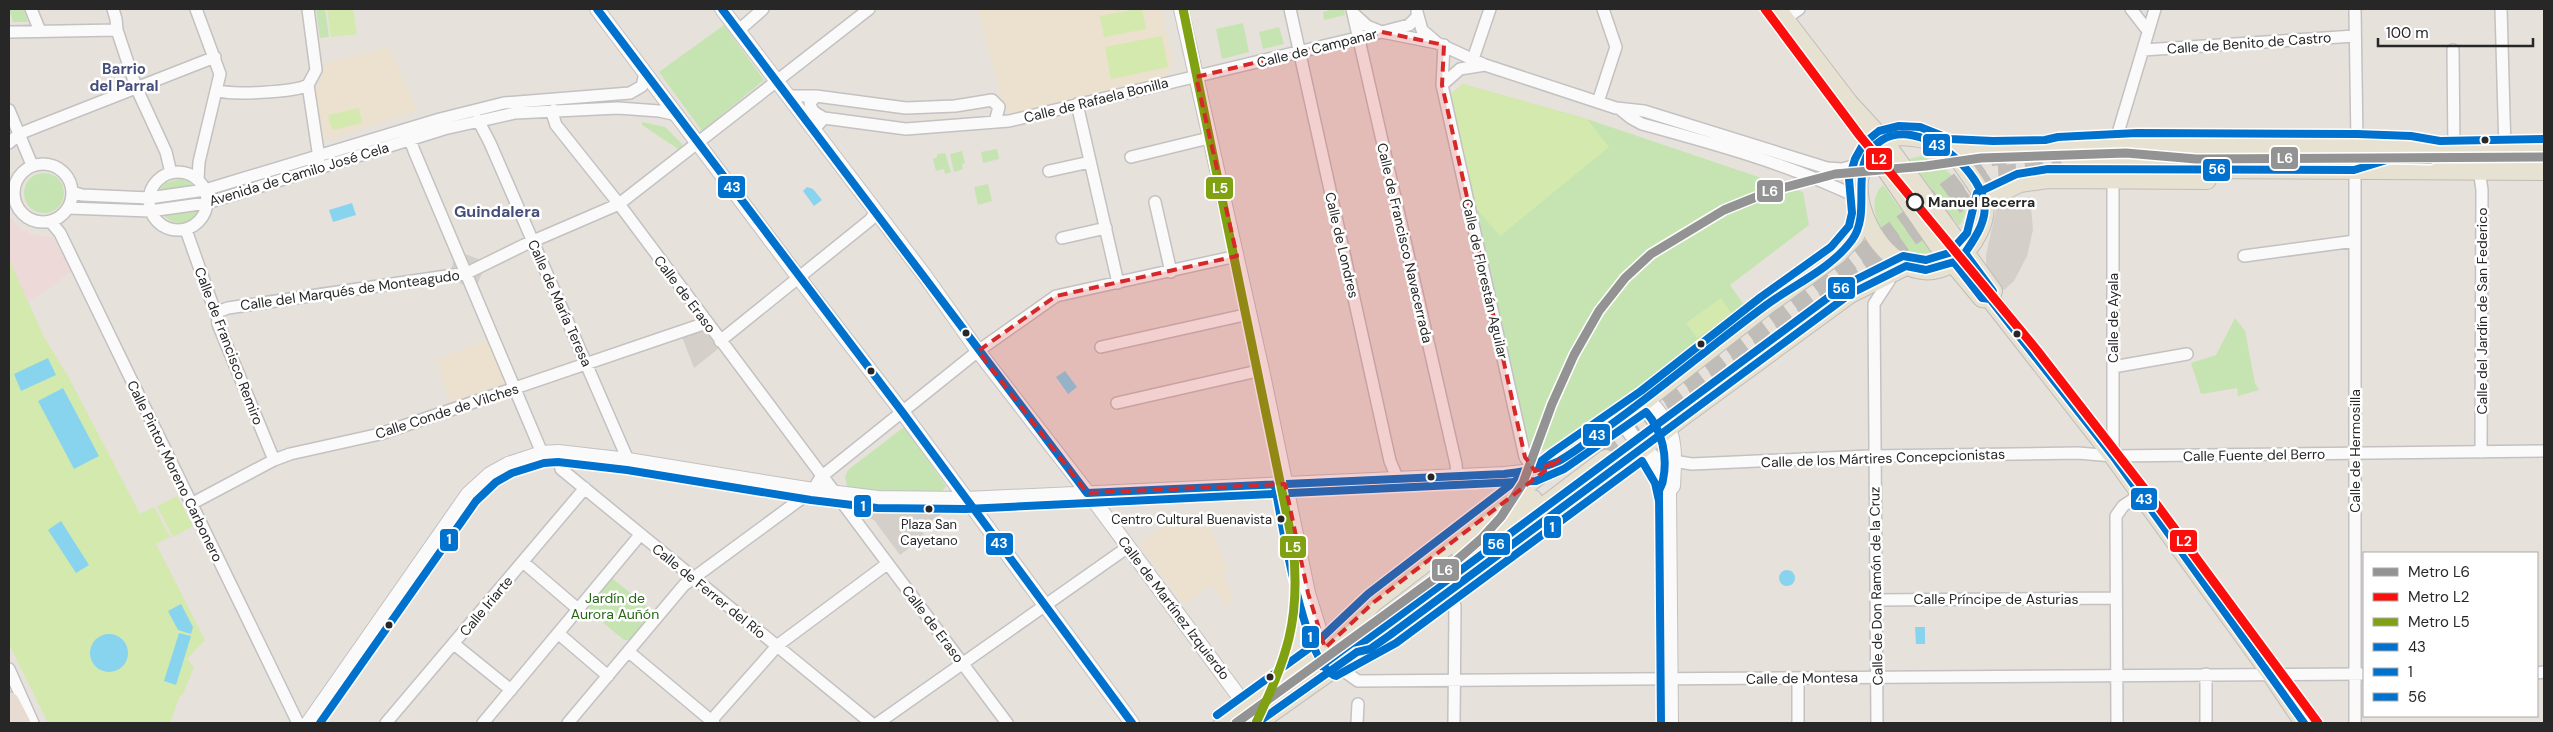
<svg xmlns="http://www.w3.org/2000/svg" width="2553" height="732" font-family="'DM Sans',sans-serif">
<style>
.education{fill:#ebe1ce}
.medical{fill:#edd9d7}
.green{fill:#c6e4b1}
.pitch{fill:#d3e9ad}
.plaza{fill:#d5cfca}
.water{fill:#88d4ef}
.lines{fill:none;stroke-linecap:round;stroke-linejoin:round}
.primary-tunnel{stroke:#c0bcb7;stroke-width:18;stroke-dasharray:18 9;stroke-linecap:butt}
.minor-casing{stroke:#c3c1c2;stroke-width:14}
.tertiary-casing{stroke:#c3c1c2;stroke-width:16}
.primary-casing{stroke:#bfbdbb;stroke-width:20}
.motorway-casing{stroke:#bfbdbb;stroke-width:22}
.minor{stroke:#fbfafa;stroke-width:11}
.tertiary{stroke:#fbfafa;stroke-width:14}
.primary{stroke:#e6e1d0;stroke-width:18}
.motorway{stroke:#e8dbd1;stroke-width:20}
.bus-1-casing{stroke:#fff;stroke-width:11}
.bus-2-casing{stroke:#fff;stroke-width:11}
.bus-3-casing{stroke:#fff;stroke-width:11}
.bus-1{stroke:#0072ce;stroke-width:8}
.bus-2{stroke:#0072ce;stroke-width:8}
.bus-3{stroke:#0072ce;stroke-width:8}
.metro-1-casing{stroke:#fff;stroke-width:12}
.metro-2-casing{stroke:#fff;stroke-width:12}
.metro-3-casing{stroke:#fff;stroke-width:12}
.metro-1{stroke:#939393;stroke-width:9}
.metro-2{stroke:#fb0f0c;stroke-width:9}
.metro-3{stroke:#80a112;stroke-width:9}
.marked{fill:#d62828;fill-opacity:0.2;stroke:#d62828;stroke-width:4;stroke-dasharray:10 6;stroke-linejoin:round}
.bus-dot{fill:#272727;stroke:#fff;stroke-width:2}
.stop-dot{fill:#fff;stroke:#272727;stroke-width:2.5}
.labels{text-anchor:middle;stroke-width:5;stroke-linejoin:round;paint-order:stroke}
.bus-label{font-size:13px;fill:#272727;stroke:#fff;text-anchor:end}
.street-label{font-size:14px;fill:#272727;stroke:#fff}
.stop-label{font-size:14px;font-weight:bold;fill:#272727;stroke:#fff;text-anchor:start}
.park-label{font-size:14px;fill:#256714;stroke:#fff}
.neighbourhood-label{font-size:15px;font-weight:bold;fill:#454e7a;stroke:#fff}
.quarter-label{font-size:16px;font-weight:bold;fill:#454e7a;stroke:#fff}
.line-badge{stroke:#fff;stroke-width:2}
.badge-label{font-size:14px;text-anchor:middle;font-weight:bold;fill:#fff}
</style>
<rect width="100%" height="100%" fill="#e6e1db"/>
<path class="education" d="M978,9H1162L1173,62L1166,78L1006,117Z
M389,47L417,111L325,140L314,91L320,84L322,64Z
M487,340L505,380L502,384L450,402L436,359Z
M1199,513L1209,525L1229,570L1222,573L1232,594L1228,608L1211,585L1184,605L1141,547L1143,541L1176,517Z"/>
<path class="medical" d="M9,216L21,230H26L30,234L53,237L71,272L28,302L9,260Z"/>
<path class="green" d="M9,9H23L28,22H13Z
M316,9H325L329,37L320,38Z
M1334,9H1344L1345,15L1324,20L1323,12Z
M1243,23L1249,52L1222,59L1216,29Z
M724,25L764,80L702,131L659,72Z
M1279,27L1284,44L1263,49L1259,32Z
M1463,84L1587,119L1803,192L1809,225L1730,285L1747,309L1572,439L1543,450L1529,446L1451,94Z
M642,122L665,127L682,144V148L678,149L642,125Z
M997,149L999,159L983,163L981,152Z
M962,151L965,163L962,164L963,169L954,172L950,154Z
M945,153L951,172L945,174L944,169L936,171L933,159L937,157V154Z
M1921,156C1949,165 1980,197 1959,226L1909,159Z
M24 193a20 20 0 1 1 40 0a20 20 0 1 1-40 0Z
M180,179L187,181L195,186L159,191L165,183Z
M988,184L992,201L978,205L974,187Z
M1883,185L1931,252C1898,265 1856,211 1883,185Z
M199,210C191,226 175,227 163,215Z
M2235,318L2245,331L2255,383L2259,390L2238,396L2237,388L2201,394L2191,363L2216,355Z
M904,427L946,486L941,493L854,489L847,486L845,477L848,470Z
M612,578L653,612L630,640H624L590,612V605Z"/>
<path class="pitch" d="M327,9H353L357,34L331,37Z
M1137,9H1142L1146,29L1104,37L1100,16Z
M1162,36L1168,67L1111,79L1105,47Z
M1463,84L1587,119L1609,147L1500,236L1476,208L1451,94Z
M359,108L362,123L332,130L328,115Z
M9,259L44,337L69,378L140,514L154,507L170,537L156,544L205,640L187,659L194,667L182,696L180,695L170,723H48L9,644Z
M1721,298L1732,314L1697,338L1686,323Z
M177,496L193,526L173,537L157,506Z"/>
<path class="plaza" d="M2030,197L2033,230L2027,256L2014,281L2004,290L1997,286L1986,267V255L1997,205L2010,200Z
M457,251L487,262L474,292L449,276Z
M706,323L723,345L694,368L680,332Z
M845,501L951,503L953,506L920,529L925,536L900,555L874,520L852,511Z"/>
<path class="water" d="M807,187L813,189L822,200L814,206L803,191Z
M352,203L356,215L333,222L329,210Z
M48,358L56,375L21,391L14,374Z
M1065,371L1077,387L1068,394L1056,377Z
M63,388L99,456L74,469L38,401Z
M61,521L89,565L76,573L48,530Z
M1779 578a8 8 0 1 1 16 0a8 8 0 1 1-16 0Z
M181,604L193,627L191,634L178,630L168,611Z
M1915,627H1925V644H1916Z
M179,633L191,636L176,685L164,681Z
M90 653a19 19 0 1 1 38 0a19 19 0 1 1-38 0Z"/>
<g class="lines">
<path class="primary-tunnel" d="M1649,428L1998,174L2069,169
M1599,450L1991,157L2012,155"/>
<g class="minor-casing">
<path id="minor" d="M31,9L40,31
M113,9L116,19L117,30L136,87L166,152L171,173
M196,9L220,74L199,162L198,179
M1290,9L1390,461L1398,480
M1352,9L1456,464L1457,477
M2131,9L2148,31
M2355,9L2357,144
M2501,9L2505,150L2508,159L2520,170
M1417,12L1422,30L1436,42
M1354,14L1367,26L1382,32L1409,25L1418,16
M1785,19L1799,9
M738,31L763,9
M9,32L117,30
M2143,50L2355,36
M2453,50L2454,151
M1473,59L1490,9
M1485,65L1460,69L1442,85L1525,457L1535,471
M308,85L319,158
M1442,85L1444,45
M217,90C228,96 296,92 308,85L316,70L308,9
M788,96H816L906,108L955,106L992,100L999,107L995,122
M816,96L810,103C811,112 817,114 824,118
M1598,102L1616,47L1603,9
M1077,104L1118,283
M9,110L32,165
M554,110L552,113L556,125L619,204L1007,723
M1621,110L1631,118L1642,124C1716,144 1791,165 1859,198
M478,120L490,143L628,460
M814,129L824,118L906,129L1009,121L1382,32L1437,43L1485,65L1616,108L1644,111L1827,168L1842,169L1864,163
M405,137L410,140L415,153L542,453
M9,143L19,134L39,126L215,57
M2115,143L2155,9
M1131,157L1209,138
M14 193a29 29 0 1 1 58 0a29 29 0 1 1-58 0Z
M2479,170L2482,190L2481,452
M1049,171L1090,162
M149 201a29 29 0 1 1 58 0a29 29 0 1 1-58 0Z
M2355,180V723
M72,192L82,195L149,198L205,190L440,119L504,103L630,93L642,86L645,73
M1155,202L1171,272
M68,208L150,211L207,203L444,129L515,113L618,108L659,111L678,115
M50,221L60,233L298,723
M186,230L213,306L217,312L218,324L274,460
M1062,238L1106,228
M2244,256L2355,241
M217,312L228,308L467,273L524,245L619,204L869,9
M720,341L870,220L875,213
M1101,347L1249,314
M2113,367L2187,354
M1117,403L1262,370
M558,452L561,469L871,723
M2113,456V180
M1654,458L1692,464L1870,456L2078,453L2113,456L2544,451
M191,504L274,460L290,454L380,434L706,323
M523,562L579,610
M1445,594L1450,597L1455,606L1454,723
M1876,600L2116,598
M559,634L608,676
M454,644L511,690
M629,652L714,723
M1337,666L1358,681L2364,674
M9,669L33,723
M2537,673L2544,672
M2206,674V723
M386,723L585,488
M483,723L640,535
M568,723L684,585L813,490L821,477L978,351L1056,296L1237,256
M709,723L778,645L887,564
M878,723L1128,547
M1357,723L1358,704
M1798,723V678
M1877,723L1874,304L1889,281V273
M2117,723L2116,516L2123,506L2141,494"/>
</g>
<g class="tertiary-casing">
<path id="tertiary" d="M597,9L799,278L903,413L1132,723
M722,9L925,276L978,351L1098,506L1246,706L1244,723
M1181,9L1262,370L1308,593L1325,648L1337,666
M1647,399C1677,428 1675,447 1673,486L1669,491
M1621,418L1631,434L1654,458L1669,491L1671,723
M308,723L468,494L490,474L508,464L542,453L558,452L628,460L813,490L878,498L966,499L1504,474L1535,471L1547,466"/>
</g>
<g class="primary-casing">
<path id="primary" d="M1777,9L1849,103L1883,140L1993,291L1990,299
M1860,117L1872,149L1937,244L1982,298L1990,299L2113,456L2271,674L2304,723
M1900,136C1917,137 1932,139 1947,148C1956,154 1963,165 1969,174C1974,181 1982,192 1984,201C1988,221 1974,245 1959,258C1891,315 1807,158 1900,136Z
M1948,149L2046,150L2115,143L2357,144L2411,146L2439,151
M2427,152L2544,149
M2069,158L2326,155
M2190,169L2544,171
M1984,200L2020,183L2048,179L2207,180
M1461,552L1533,499
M1455,573L1606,459
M1357,652L1370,649L1390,635L1620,466L1682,417L1850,294L1906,266
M1223,723C1273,685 1333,650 1374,602L1559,460L1647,399L1767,305L1837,255L1855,236L1862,214
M1257,723L1357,652L1363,643"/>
</g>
<g class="motorway-casing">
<path id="motorway" d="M9,702L20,723"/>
</g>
<use href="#minor" class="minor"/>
<use href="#tertiary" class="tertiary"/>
<use href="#primary" class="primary"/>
<use href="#motorway" class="motorway"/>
<g class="bus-1-casing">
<path id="bus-1" d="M597,9L903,413L1132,723
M722,9L1087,493L1504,474C1523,472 1542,469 1559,461C1577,451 1592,438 1609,426C1662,388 1712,345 1765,306C1793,285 1831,269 1852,240C1874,210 1845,162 1882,140C1918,118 1976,165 1984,201C1988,220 1975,238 1965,253L1993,291L1990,299
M1257,723L1357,652L1370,649L1390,635L1850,294L1906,266L1926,270L1954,262L1982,298L1990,299L2113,456L2304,723"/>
</g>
<g class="bus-2-casing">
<path id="bus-2" d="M1275,486C1281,518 1304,667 1336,676L1396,643L1642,461L1655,483L1659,501
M320,723L476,501L496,482L512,473L544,463L558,462L627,470L811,500L877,508L966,509L1536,481L1564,469L1646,412C1662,430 1668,456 1663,480C1663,484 1660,487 1659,491L1661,723"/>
</g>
<g class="bus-3-casing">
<path id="bus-3" d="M1321,666L1352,643L1366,640L1384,627L1845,285L1903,256L1926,260L1949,253L1967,233L1977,193L2017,174L2048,169L2354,170L2390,159L2430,160
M1217,715L1315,644L1368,594L1553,452L1641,391L1761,297L1831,247L1849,226L1852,213L1849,179L1855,159L1864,143L1879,131L1899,126L1920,127L1950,139L1993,141L2045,140L2058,137L2137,133L2357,134L2411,136L2440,141L2544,139"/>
</g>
<use href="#bus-1" class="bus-1"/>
<use href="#bus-2" class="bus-2"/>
<use href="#bus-3" class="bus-3"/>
<g class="metro-1-casing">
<path id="metro-1" d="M1236,723L1441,574L1481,539L1501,517L1523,483L1552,404L1574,355L1599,311L1625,278L1651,254L1724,210L1771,191L1835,174L1926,166L1981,158L2126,153L2196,159L2544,157"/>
</g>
<g class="metro-2-casing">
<path id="metro-2" d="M1765,9L1860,136L2036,349L2157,505L2318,723"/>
</g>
<g class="metro-3-casing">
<path id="metro-3" d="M1183,9L1293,545C1301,620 1287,657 1256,723"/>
</g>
<use href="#metro-1" class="metro-1"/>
<use href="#metro-2" class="metro-2"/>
<use href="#metro-3" class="metro-3"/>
</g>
<path class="marked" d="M1382,32L1444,45L1442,85L1525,457L1535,471L1559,460L1374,602L1325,648L1308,593L1285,484L1087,493L978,351L1056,296L1237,256L1196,77Z"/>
<g class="bus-dot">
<circle cx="2485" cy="140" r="4.5"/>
<circle cx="966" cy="333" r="4.5"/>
<circle cx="2017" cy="334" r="4.5"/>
<circle cx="1701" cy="344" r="4.5"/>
<circle cx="871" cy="371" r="4.5"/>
<circle cx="1431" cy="477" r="4.5"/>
<circle cx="929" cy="509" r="4.5"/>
<circle cx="1281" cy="519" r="4.5"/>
<circle cx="389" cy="625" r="4.5"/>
<circle cx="1270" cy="677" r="4.5"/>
</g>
<circle class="stop-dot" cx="1915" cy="202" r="8"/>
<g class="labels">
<g class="bus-label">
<text x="1272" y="524">Centro Cultural Buenavista</text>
<text x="929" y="529" text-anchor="middle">Plaza San<tspan x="929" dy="16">Cayetano</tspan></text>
</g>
<g class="street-label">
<text transform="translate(2249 43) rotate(-4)" y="5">Calle de Benito de Castro</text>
<text transform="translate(1317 48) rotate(-14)" y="5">Calle de Campanar</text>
<text transform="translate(1096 100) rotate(-14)" y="5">Calle de Rafaela Bonilla</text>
<text transform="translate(299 174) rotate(-17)" y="5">Avenida de Camilo José Cela</text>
<text transform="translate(1405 243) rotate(77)" y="5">Calle de Francisco Navacerrada</text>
<text transform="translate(1342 245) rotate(77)" y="5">Calle de Londres</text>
<text transform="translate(1485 279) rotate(77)" y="5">Calle de Florestán Aguilar</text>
<text transform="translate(350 290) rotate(-8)" y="5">Calle del Marqués de Monteagudo</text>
<text transform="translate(685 294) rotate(53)" y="5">Calle de Eraso</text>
<text transform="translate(560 303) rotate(66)" y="5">Calle de María Teresa</text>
<text transform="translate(2482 311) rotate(-90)" y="5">Calle del Jardín de San Federico</text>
<text transform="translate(2113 318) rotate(-90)" y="5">Calle de Ayala</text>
<text transform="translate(229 346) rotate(69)" y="5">Calle de Francisco Remiro</text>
<text transform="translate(447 411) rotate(-18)" y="5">Calle Conde de Vilches</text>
<text transform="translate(2355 451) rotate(-90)" y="5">Calle de Hermosilla</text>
<text transform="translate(2254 455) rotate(-1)" y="5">Calle Fuente del Berro</text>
<text transform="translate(1883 458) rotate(-2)" y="5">Calle de los Mártires Concepcionistas</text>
<text transform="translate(175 471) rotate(64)" y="5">Calle Pintor Moreno Carbonero</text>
<text transform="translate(1876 586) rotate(-91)" y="5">Calle de Don Ramón de la Cruz</text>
<text transform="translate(709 591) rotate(39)" y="5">Calle de Ferrer del Río</text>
<text x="1996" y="604">Calle Príncipe de Asturias</text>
<text transform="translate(486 606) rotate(-50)" y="5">Calle Iriarte</text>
<text transform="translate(1174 608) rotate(53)" y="5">Calle de Martínez Izquierdo</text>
<text transform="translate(933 624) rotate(53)" y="5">Calle de Eraso</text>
<text transform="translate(1802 678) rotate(-1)" y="5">Calle de Montesa</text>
</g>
<g class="stop-label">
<text x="1928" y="207">Manuel Becerra</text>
</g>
<g class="park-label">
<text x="615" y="603">Jardín de<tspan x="615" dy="16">Aurora Auñón</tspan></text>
</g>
<g class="neighbourhood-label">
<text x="124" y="74">Barrio<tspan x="124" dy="17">del Parral</tspan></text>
</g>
<g class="quarter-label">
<text x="497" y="217">Guindalera</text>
</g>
</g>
<g class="line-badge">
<rect x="1922" y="133" width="29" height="24" rx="5" fill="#0072ce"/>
<rect x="2270" y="146" width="29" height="24" rx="5" fill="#939393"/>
<rect x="1865" y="147" width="28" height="24" rx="5" fill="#fb0f0c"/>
<rect x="2202" y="158" width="29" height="24" rx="5" fill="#0072ce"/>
<rect x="717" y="175" width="29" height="24" rx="5" fill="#0072ce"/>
<rect x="1205" y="176" width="29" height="24" rx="5" fill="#80a112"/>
<rect x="1756" y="179" width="28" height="24" rx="5" fill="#939393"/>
<rect x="1827" y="276" width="29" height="24" rx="5" fill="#0072ce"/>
<rect x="1582" y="423" width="29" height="24" rx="5" fill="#0072ce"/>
<rect x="2130" y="487" width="28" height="24" rx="5" fill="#0072ce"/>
<rect x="853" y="494" width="19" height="24" rx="5" fill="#0072ce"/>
<rect x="1543" y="515" width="19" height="24" rx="5" fill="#0072ce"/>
<rect x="439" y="528" width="20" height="24" rx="5" fill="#0072ce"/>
<rect x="2169" y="529" width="29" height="24" rx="5" fill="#fb0f0c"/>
<rect x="985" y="532" width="29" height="24" rx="5" fill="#0072ce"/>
<rect x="1482" y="532" width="29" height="24" rx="5" fill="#0072ce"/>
<rect x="1279" y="535" width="28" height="24" rx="5" fill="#80a112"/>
<rect x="1431" y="558" width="29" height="24" rx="5" fill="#939393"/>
<rect x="1301" y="625" width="19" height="24" rx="5" fill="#0072ce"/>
</g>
<g class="badge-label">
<text x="1937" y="150">43</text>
<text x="2285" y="163">L6</text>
<text x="1879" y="164">L2</text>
<text x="2217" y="174">56</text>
<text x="732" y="192">43</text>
<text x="1220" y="193">L5</text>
<text x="1770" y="196">L6</text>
<text x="1841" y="293">56</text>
<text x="1597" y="440">43</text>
<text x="2144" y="504">43</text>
<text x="863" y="511">1</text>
<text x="1552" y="532">1</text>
<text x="449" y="544">1</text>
<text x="2184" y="546">L2</text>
<text x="999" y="548">43</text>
<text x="1496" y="549">56</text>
<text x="1293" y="552">L5</text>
<text x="1445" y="575">L6</text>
<text x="1310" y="642">1</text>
</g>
<rect width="2553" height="732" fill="none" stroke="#272727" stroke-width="20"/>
<rect x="2363" y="552" width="175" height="165" fill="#ffffff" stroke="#a9a9a9"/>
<rect x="2373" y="568" width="25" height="8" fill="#939393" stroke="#a9a9a9"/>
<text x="2408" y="577" font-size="15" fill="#272727">Metro L6</text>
<rect x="2373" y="593" width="25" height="8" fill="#fb0f0c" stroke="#a9a9a9"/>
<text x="2408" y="602" font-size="15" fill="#272727">Metro L2</text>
<rect x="2373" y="618" width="25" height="8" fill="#80a112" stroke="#a9a9a9"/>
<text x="2408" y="627" font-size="15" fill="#272727">Metro L5</text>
<rect x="2373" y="643" width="25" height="8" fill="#0072ce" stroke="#a9a9a9"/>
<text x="2408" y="652" font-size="15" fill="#272727">43</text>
<rect x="2373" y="668" width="25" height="8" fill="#0072ce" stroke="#a9a9a9"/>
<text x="2408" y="677" font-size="15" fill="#272727">1</text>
<rect x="2373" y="693" width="25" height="8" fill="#0072ce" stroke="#a9a9a9"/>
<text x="2408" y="702" font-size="15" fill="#272727">56</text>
<path d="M2378 38v8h155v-8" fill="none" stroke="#272727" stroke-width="2.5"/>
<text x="2386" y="38" font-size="15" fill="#272727" stroke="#ffffff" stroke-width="4" paint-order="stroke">100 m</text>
</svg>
